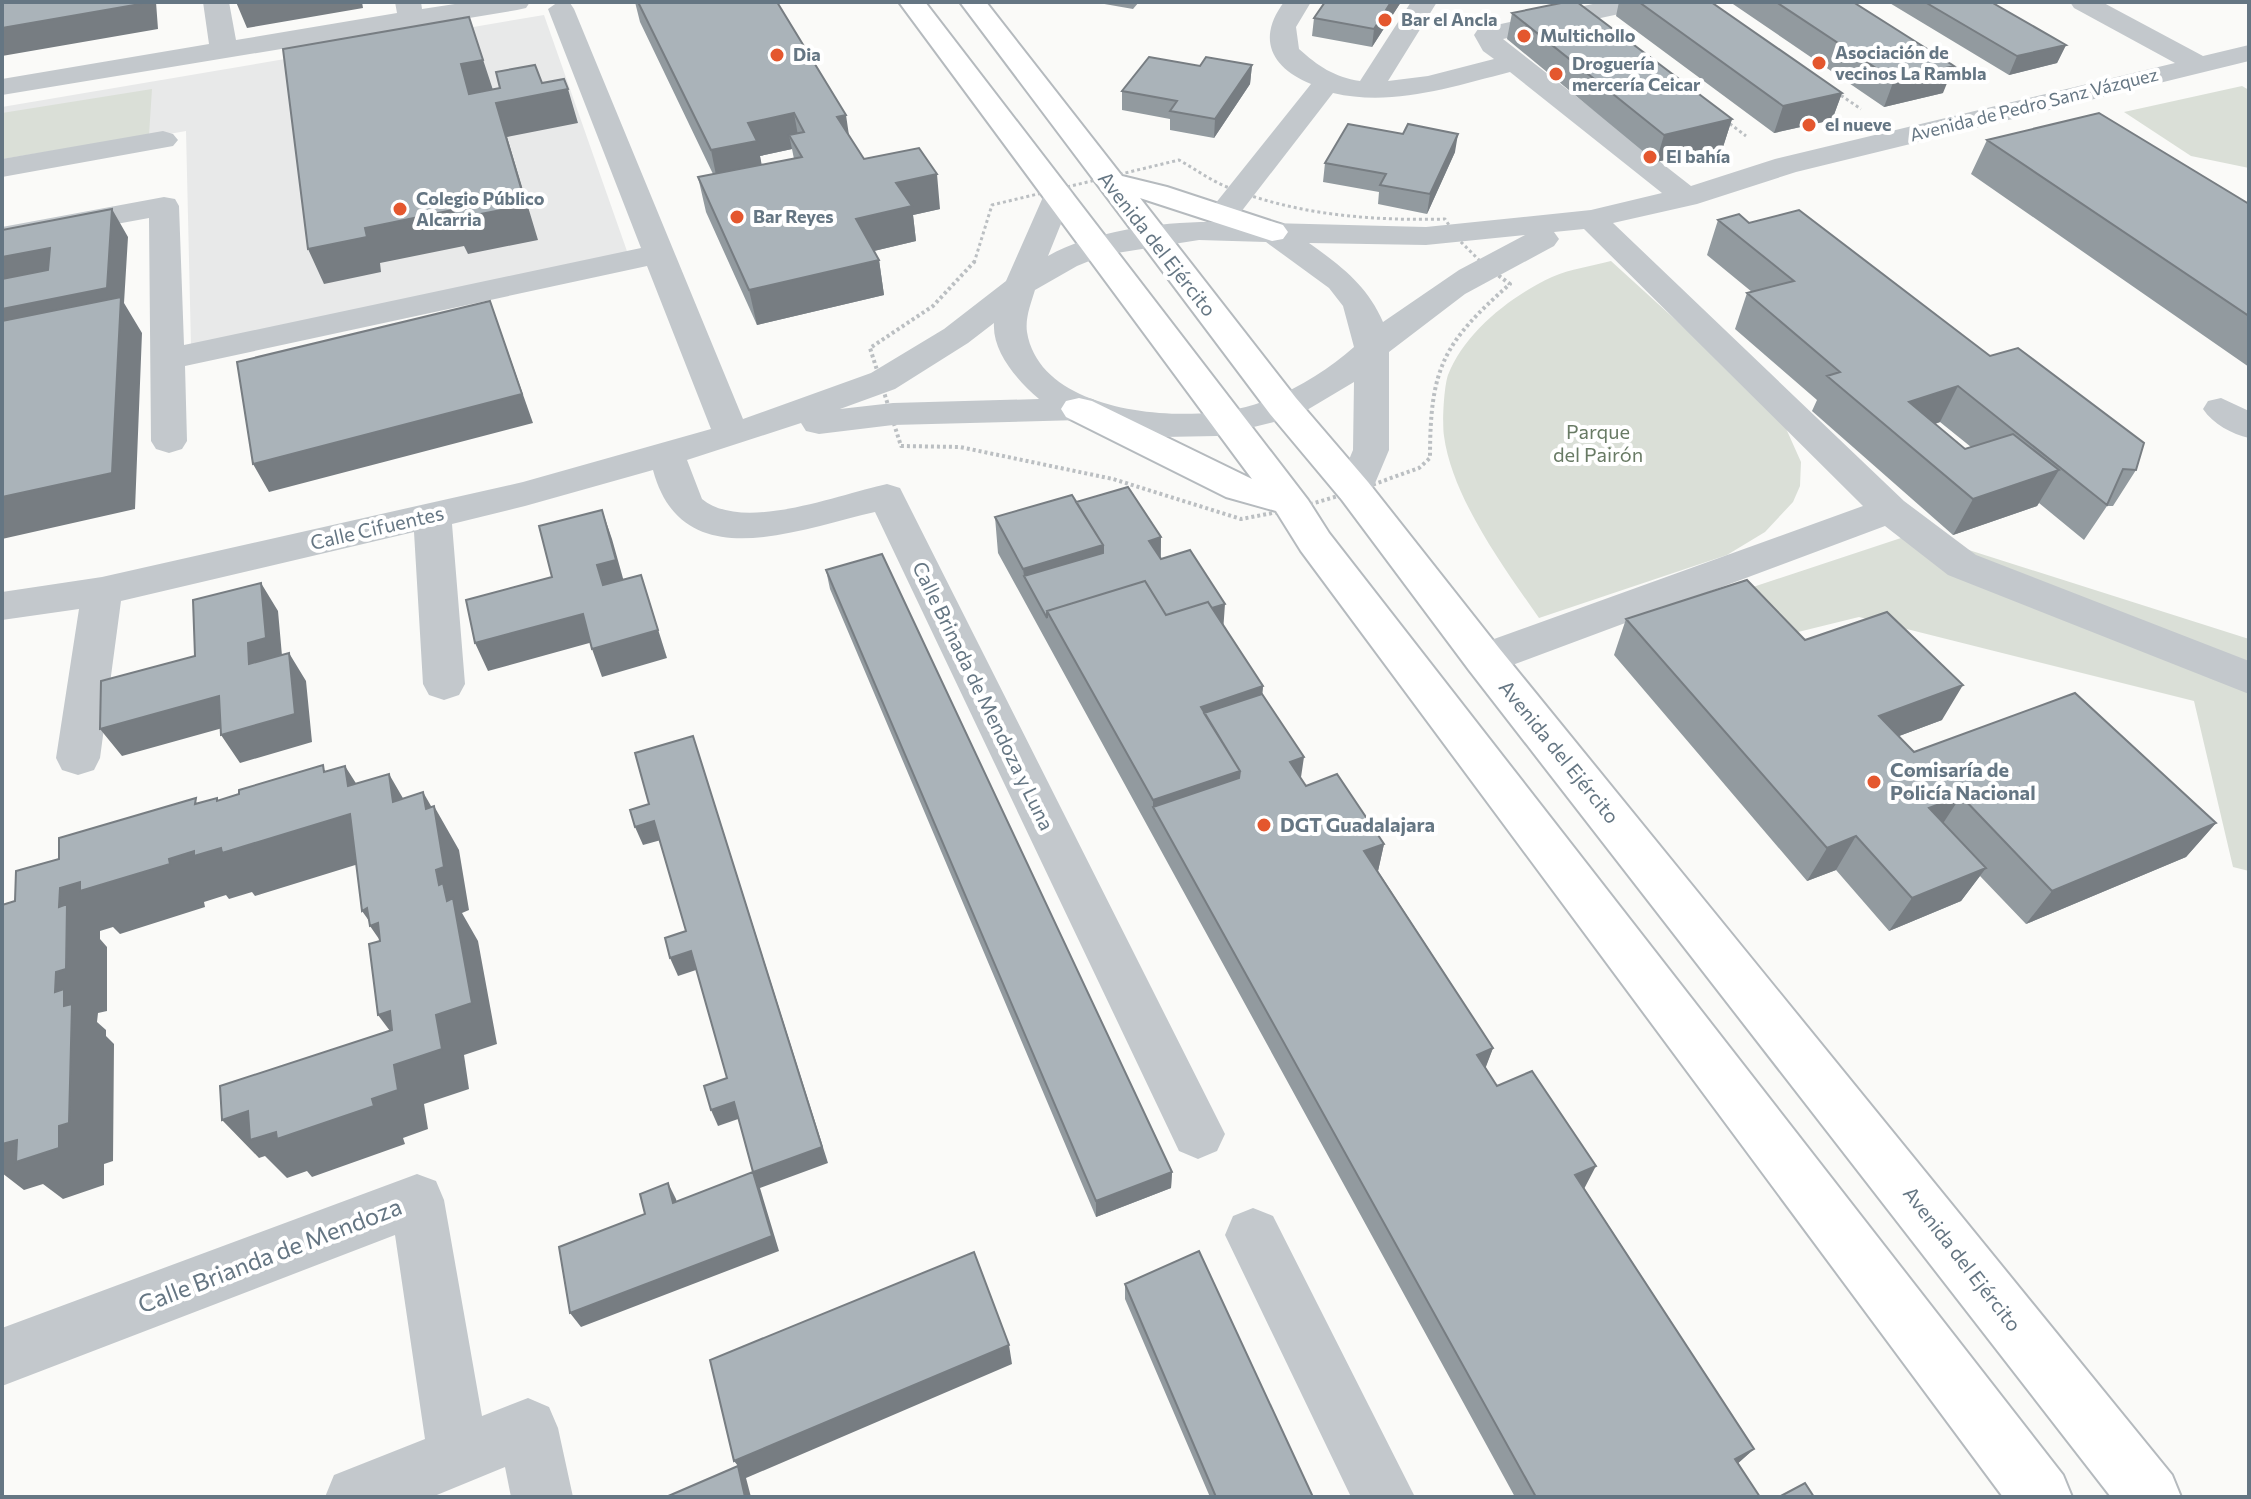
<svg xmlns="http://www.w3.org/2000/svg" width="2251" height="1499" font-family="Commissioner,sans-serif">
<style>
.built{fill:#e8e9e9}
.green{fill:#dadfd7}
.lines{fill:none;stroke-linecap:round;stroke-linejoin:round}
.major-casing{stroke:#b5babe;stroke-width:4}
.path-far1{stroke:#bbbfc2;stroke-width:3;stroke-dasharray:3 3;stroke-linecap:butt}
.path{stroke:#bbbfc2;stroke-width:4;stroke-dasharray:3 3;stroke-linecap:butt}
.minor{fill:#c3c8cc;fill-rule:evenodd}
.major{fill:#fff;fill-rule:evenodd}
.wall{fill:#929a9f;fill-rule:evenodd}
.shaded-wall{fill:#777d82}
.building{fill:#aab3b9;stroke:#777d82;stroke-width:2}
.poi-dot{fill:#e4572e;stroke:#fff;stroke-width:3}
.labels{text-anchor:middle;stroke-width:8;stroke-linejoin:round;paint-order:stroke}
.far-poi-label{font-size:18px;font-weight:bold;fill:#657683;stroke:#fff;text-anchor:start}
.far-street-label{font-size:18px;fill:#657683;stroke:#fff}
.street-label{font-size:20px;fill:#657683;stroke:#fff}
.park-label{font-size:20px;fill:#687a64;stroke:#fff}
.poi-label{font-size:20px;font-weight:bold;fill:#657683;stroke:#fff;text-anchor:start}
.near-street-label{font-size:24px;fill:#657683;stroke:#fff}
</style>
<rect width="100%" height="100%" fill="#fafaf8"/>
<path class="built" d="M544,15L628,254L191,346L186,131L2,163V107Z"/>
<path class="green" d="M2242,86L2249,90V168L2191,156L2124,112Z
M152,89L149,135L2,159V113Z
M1611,261L1780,415L1801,462L1800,486L1793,502L1765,532L1727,555L1539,618C1504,568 1452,497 1444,436C1442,424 1444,386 1448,375C1465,332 1511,296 1552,277C1570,269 1592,266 1611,261Z
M1904,537L1950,544L2249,639V871L2233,867L2194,701L1859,617L1798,632L1753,587Z"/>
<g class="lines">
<g class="major-casing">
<path id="major" d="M899,2H925L1308,500L1329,533L2063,1475L2072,1497H2003L1301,551L1276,511L1226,497L1066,417L1061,409L1066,401L1079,398L1092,401L1252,479Z
M960,2H986L1122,176L1167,187L1283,225L1288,232L1283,239L1272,241L1140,198L1296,398L1368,482L1499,648L2172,1475L2181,1497H2111L1469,670L1342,500L1270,414Z"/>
</g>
<path class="path-far1" d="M1950,64L1975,81
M1836,92L1861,109
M1725,120L1746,136
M974,263L992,205L1179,160C1195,169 1210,180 1227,187C1296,215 1372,221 1445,219L1458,239L1482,263"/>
<path class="path" d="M975,261L933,306L870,348L901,446L960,447L1113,479L1241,519L1294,509L1355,491L1419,468L1430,458C1430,368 1443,343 1510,284L1479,261"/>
<path class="minor" d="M203,2H229L236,40L397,13L395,2H421L422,9L468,2H530L526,8L517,10L2,95V79L209,44Z
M558,2L570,3L574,9L743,419L871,373L944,329L1006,281L1047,188L1058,185L1069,188L1073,194L1048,256C1093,230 1166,221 1218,222L1207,214L1311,84C1270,67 1257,38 1284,2H1311L1296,27L1299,49C1318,66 1334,77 1360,81L1411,2H1437L1388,81L1428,76L1494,59L1483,51L1474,35L1478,29L1602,2H1651L1647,8L1503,39L1691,186L1775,159L2175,63L2074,8L2070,2H2102L2203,56L2249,45V61L1796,172L1697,204L1613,223L1904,501L1976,555L2249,661V694L1948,575L1885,526L1499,670L1484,674L1469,670L1463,659L1469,648L1863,506L1584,229L1554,232L1559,239L1554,246L1465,294L1389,352V450L1368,500L1355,503L1342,500L1336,491L1353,450L1354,382L1307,410L1282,420L1217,436L1163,437L1080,420L893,425L819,434L806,431L801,423L687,460L702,499C743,533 840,494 887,484L900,488L1225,1134L1217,1151L1198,1159L1179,1151L875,512C798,529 682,579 653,470L525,506L452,524L465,684L459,695L444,700L429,695L423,684L414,532L121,601L100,758L94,770L78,775L62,770L56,758L79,609L2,620V592L102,577L523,482L711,429L647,266L185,366L187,441L182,449L169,453L156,449L151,441L149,218L2,245V227L164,197L175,199L179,206L184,345L641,248L548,9ZM1510,72L1662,193L1591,210L1426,227L1228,222L1234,221L1333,93C1392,107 1451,87 1510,72ZM1525,235L1459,270L1383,322C1367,285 1341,266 1309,243L1426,245ZM1199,240L1266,242L1329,288L1343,306L1354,347C1322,375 1280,400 1237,409C1176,422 1040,413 1027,332C1025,318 1031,303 1035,290L1077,266L1104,255ZM994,323C992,352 1018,381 1039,399L893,403L840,409L895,389L968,343Z
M163,131L173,134L178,140L173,146L2,177V159Z
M2221,398L2249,411V438C2232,434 2213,424 2203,409L2208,401Z
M417,1174L436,1181L444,1200L482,1416L528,1398L549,1407L558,1428L573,1497H511L505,1467L432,1497H325L334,1475L425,1439L395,1235L2,1386V1328Z
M1253,1208L1273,1216L1415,1497H1351L1225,1235L1233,1216Z"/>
<use href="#major" class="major"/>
</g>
<path class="wall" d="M635,2H777L849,136L864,159L940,209L913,215L916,241L874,251L879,260L884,295L757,325L706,212L698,177L713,174L640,22ZM792,149L794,159L761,165L760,156Z
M1093,2H1139L1133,9Z
M1325,2H1401L1372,47L1312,36L1314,18Z
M1619,2H1711L1842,93L1832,120L1774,133L1616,16Z
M1730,2H1853L1943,93L1884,107Z
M1888,2H1991L2066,45L2057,63L2009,75Z
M1512,13L1732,119L1723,147L1656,162L1507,39Z
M1252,65L1250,84L1214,138L1170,130V119L1122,110V91L1200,66Z
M1987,140L2249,204V367L1971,174Z
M1455,152L1427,214L1378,204L1379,192L1323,182L1325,163Z
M1718,220L1749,223L2136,470L2113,506H2107L2084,540L2039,503L2037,506L1953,535L1812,411L1817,400L1735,329L1747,293L1752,292L1707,255ZM1940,422L1971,447L1965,449L1935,424Z
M1076,502L1161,537V559L1224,626L1263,686L1262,694L1301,778L1306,786L1384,844L1378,871L1493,1048L1485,1068L1497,1086L1584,1188L1754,1449L1738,1463L1760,1497H1515L998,553L995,517Z
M826,570L1172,1172L1171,1188L1096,1217L830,589Z
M1626,619L1805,640L1942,720L1899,736L1914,752L2216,823L2186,857L2026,924L1980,876L1961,901L1889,931L1836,870L1807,881L1614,655Z
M1125,1284L1313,1497H1210L1125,1299Z"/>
<path class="shaded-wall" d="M146,2H156L158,29L2,56V28Z
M236,2H362L363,8L247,28Z
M1391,2H1401L1372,47L1374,29Z
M469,17L494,93L469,94L461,64Z
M2066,45L2057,63L2009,75L2017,56Z
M1252,65L1250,84L1214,138L1215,119Z
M1954,66L1943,93L1884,107L1894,80Z
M568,89L578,123L507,137L538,240L468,254L464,246L380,263L381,272L324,284L308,249L365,228L496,103Z
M1842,93L1832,120L1774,133L1783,106Z
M794,113L800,147L789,135L792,149L760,156L764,176L718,185L711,150L748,123Z
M846,115L851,149L837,117Z
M1732,119L1723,147L1656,162L1664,135Z
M1458,134L1455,152L1427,214L1430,194Z
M937,174L940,209L913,215L916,241L861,254L856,219L896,183Z
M112,209L128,237L124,303L142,333L135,509L2,539V309L107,288Z
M50,248L67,276L2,289V257Z
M879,260L884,295L757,325L749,290Z
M490,301L533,423L269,492L253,464Z
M1958,386L1940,422L1898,436L1909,402Z
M2059,470L2037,506L1953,535L1973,499Z
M602,510L612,539L626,589L603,585L597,565Z
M1161,537L1160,566L1149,541Z
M1103,545V581L1024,576L1023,569Z
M641,575L667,658L602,677L592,649Z
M261,583L278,611L283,667L249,664L248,643Z
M1225,604L1223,632L1166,622Z
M583,614L593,642L488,671L475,643Z
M289,653L306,681L312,742L240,763L221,735Z
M1963,685L1942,720L1859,751L1879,716Z
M1263,686L1260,721L1214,737L1201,707Z
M219,696L237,724L122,756L100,729Z
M693,736L828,1163L760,1188L779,1251L581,1327L570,1313L753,1172Z
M1304,757L1300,784L1290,762Z
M345,766L373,810L348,786Z
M1240,771L1237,806L1153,807V800Z
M389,774L415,819L393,802Z
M423,792L435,813L434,806L459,850L469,910L462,913L478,941L497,1044L464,1055L469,1089L424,1104L428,1129L403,1138L405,1144L312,1177L307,1171L287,1178L265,1156L259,1158L222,1120L248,1111L372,1099L394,1065L436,1015L447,901L439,885Z
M1961,796L1938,831L1929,808Z
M217,798L249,842L350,814L378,858L255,896L252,892L229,899L226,895L204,902L205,907L120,934L113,927L100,931V939L107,947V1011L98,1013L97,1022L106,1030V1036L114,1044L113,1161L104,1164V1185L63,1199L43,1184L24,1190L2,1173V1144L64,1006L55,992L60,888L80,882L169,859L217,801Z
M654,821L661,840L643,845L635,827Z
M2216,823L2186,857L2026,924L2052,891Z
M1856,836L1836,870L1807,881L1827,848Z
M1384,844L1378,871L1364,851Z
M1986,868L1961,901L1889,931L1912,898Z
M367,908L378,923L399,968L370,926L372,925L362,911Z
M691,951L699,969L678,976L670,958Z
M390,1011L408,1055L378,1015Z
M1493,1048L1484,1072L1477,1055Z
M734,1102L741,1118L718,1126L711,1110Z
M1596,1166L1584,1189L1575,1175Z
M1172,1172L1171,1188L1096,1217V1201Z
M668,1183L676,1199L681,1218L673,1203Z
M1009,1345L1012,1364L746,1478L751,1497H745L738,1466L734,1461Z
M1754,1449L1735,1466V1459Z"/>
<path class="building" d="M2,2H146V3L2,28Z
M638,2H777L846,115L837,117L864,159L919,148L937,174L896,183L912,206L856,219L879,260L749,290L698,177L802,157L789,135L804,132L794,113L748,123L757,141L711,150Z
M1325,2H1391L1374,29L1314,18Z
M1566,2H1577L1732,119L1664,135L1512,13Z
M1639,2H1711L1842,93L1783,106Z
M1776,2H1853L1954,66L1894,80Z
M1925,2H1991L2066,45L2017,56Z
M469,17L483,60L461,64L469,94L500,88L496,72L535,65L542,83L564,79L568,89L496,103L526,205L455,219L453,210L365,228L367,237L308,249L283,49Z
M1149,57L1200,66L1206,57L1252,65L1215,119L1170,111L1177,101L1122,91Z
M2099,113L2249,204V316L1987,140Z
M1348,124L1403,134L1408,124L1458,134L1430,194L1380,185L1386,174L1325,163Z
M112,209L107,288L2,309V279L48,270L50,248L2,257V230Z
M1799,210L1990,356L2018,348L2144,443L2136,470L2123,469L2107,505L1958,386L1909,402L1965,449L2013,434L2059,470L1973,499L1827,376L1840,372L1747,293L1794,281L1718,220L1739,214L1749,223Z
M121,297L112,473L2,497V321Z
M490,301L522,394L253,464L237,362Z
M1128,487L1161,537L1149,541L1161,559L1190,550L1225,604L1212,608L1208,602L1166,615L1145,581L1047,611V618L1024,576L1103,553V545L1076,502Z
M1072,495L1103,545L1023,569L995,517Z
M602,510L616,560L597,565L603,585L641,575L658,630L592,649L583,614L475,643L466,600L552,577L539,526Z
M882,554L1172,1172L1096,1201L826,570Z
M1747,580L1805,640L1887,612L1963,685L1879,716L1914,752L2075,693L2216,823L2052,891L1961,796L1929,808L1986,868L1912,898L1856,836L1827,848L1626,619Z
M1145,581L1166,615L1208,602L1263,686L1201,707L1240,771L1153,800L1047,611Z
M261,583L266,638L248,643L249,664L289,653L295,714L221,735L219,696L100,729L101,681L195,656L193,600Z
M1262,694L1304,757L1290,762L1306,786L1337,774L1384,844L1364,851L1493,1048L1477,1055L1497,1086L1532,1071L1596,1166L1575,1175L1754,1449L1735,1459L1760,1497H1536L1153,807L1239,778L1240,771L1204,713Z
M693,736L822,1147L753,1172L772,1236L570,1313L559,1247L645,1214L640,1194L668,1183L673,1203L753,1172L734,1102L711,1110L704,1086L727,1078L691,951L670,958L665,938L686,931L654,821L635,827L630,810L649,804L635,753Z
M323,765L324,772L345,766L348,786L389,774L393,802L423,792L426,809L434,806L444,867L436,870L439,885L443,883L447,901L453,898L472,1003L436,1015L442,1049L394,1065L398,1090L372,1099L374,1106L277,1139L276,1132L250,1140L248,1111L222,1120L220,1086L392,1030L390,1011L378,1015L369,944L380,941L378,923L370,926L367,908L362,911L350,814L222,853L221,848L194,856V851L169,859L170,864L80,891V882L60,888L59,907L67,904L66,969L56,972L55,992L64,989V1006L72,1004L69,1123L59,1126V1148L16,1162L17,1140L2,1144V905L15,901L16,871L59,859V838L196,798L195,804L217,798V801L239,794V790Z
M1199,1251L1313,1497H1216L1125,1284Z
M974,1252L1009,1345L734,1461L710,1360Z
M738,1466L745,1497H666Z
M1805,1483L1814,1497H1779Z"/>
<g class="poi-dot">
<circle cx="1385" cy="20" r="8"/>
<circle cx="1524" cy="36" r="8"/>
<circle cx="777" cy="55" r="8"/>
<circle cx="1819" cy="63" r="8"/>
<circle cx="1556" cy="74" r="8"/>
<circle cx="1809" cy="125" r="8"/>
<circle cx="1650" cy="157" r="8"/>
<circle cx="400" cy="209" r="8"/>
<circle cx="737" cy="217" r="8"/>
<circle cx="1874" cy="782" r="8"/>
<circle cx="1264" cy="825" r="8"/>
</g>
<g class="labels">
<g class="far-poi-label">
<text x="1401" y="26">Bar el Ancla</text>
<text x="1540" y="42">Multichollo</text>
<text x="1835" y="59">Asociación de<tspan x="1835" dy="21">vecinos La Rambla</tspan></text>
<text x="793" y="61">Dia</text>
<text x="1572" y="70">Droguería<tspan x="1572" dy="21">mercería Ceicar</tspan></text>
<text x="1825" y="131">el nueve</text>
<text x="1666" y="163">El bahía</text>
<text x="416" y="205">Colegio Público<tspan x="416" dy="21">Alcarria</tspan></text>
<text x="753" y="223">Bar Reyes</text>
</g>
<g class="far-street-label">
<text transform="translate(2034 105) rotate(-14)" y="6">Avenida de Pedro Sanz Vázquez</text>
</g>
<g class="street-label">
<text transform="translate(1157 244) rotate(52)" y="7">Avenida del Ejército</text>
<text transform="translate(377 528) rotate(-13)" y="7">Calle Cifuentes</text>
<text transform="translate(983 696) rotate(64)" y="7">Calle Brinada de Mendoza y Luna</text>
<text transform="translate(1559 752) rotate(51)" y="7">Avenida del Ejército</text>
<text transform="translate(1962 1259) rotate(52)" y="7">Avenida del Ejército</text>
</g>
<g class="park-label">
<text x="1598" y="439">Parque<tspan x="1598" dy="23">del Pairón</tspan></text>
</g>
<g class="poi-label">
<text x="1890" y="777">Comisaría de<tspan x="1890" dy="23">Policía Nacional</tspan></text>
<text x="1280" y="832">DGT Guadalajara</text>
</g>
<g class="near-street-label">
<text transform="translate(270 1256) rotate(-21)" y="8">Calle Brianda de Mendoza</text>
</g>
</g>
<rect width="2251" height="1499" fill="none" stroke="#657683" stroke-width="8"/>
</svg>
